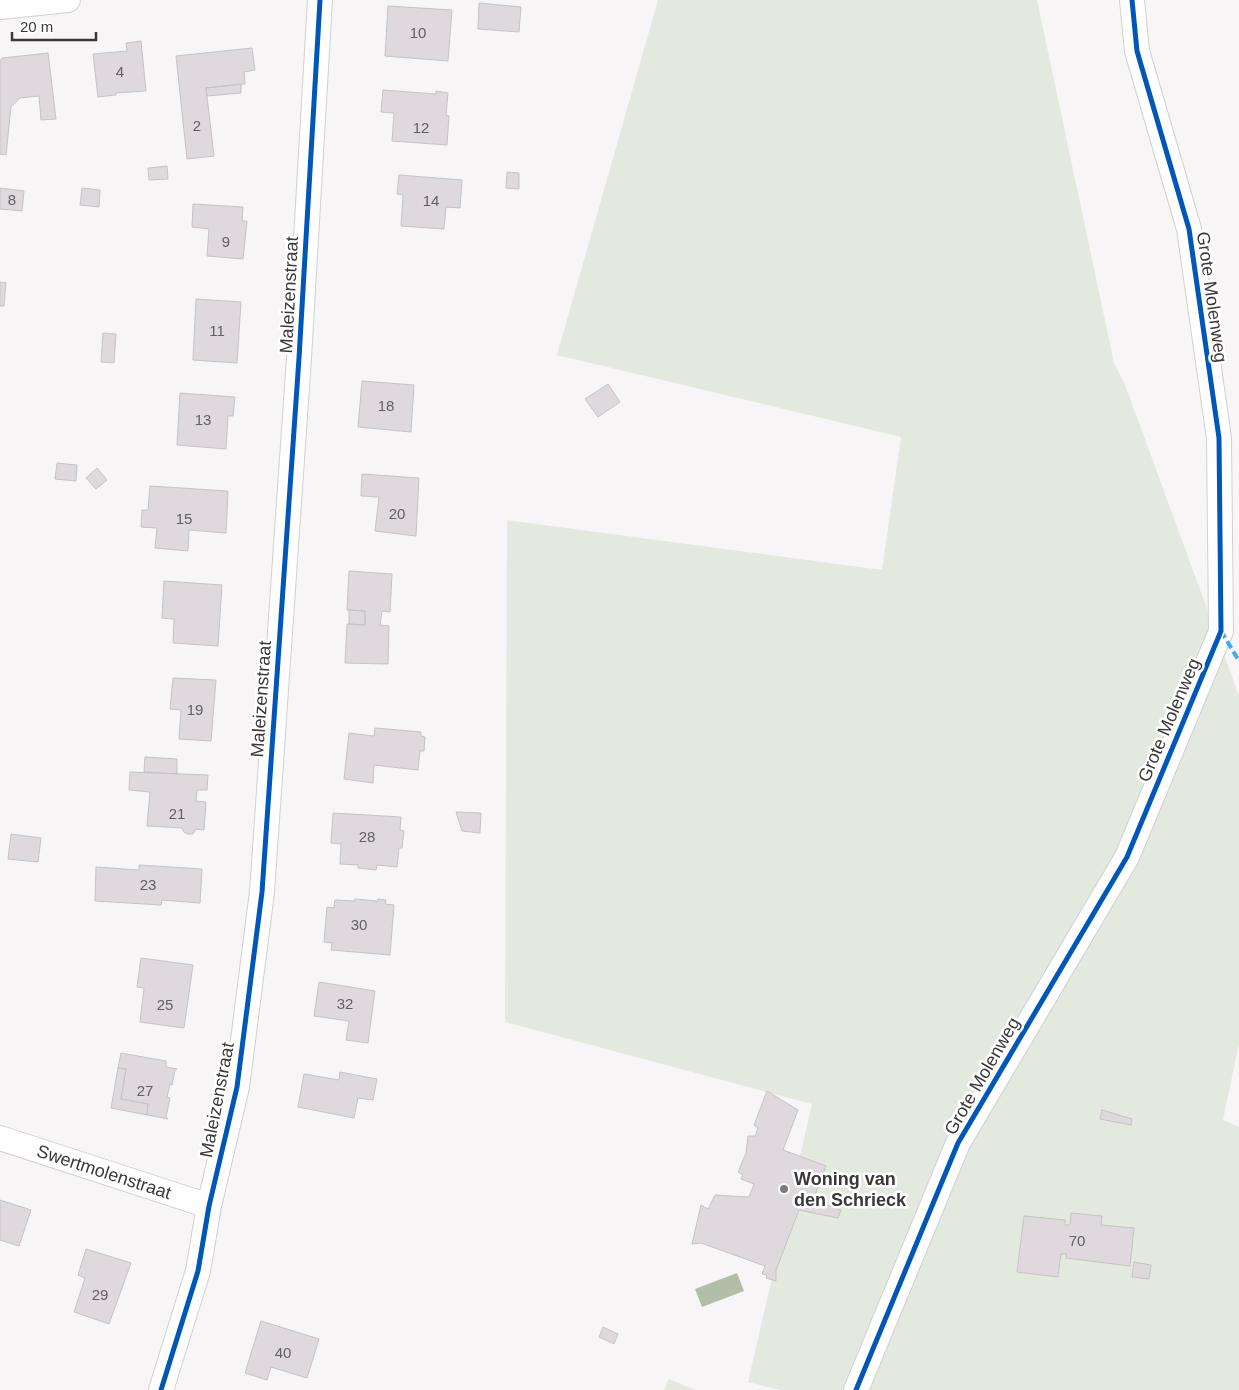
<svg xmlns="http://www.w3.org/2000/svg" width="1239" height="1390" font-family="Arial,sans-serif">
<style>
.green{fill:#e3e9de}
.water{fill:#b3beaa}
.building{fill:#dfd8dc;stroke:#c5c4c4}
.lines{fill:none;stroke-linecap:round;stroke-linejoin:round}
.street-casing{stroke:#d2d0d1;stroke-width:26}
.street{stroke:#fefefe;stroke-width:24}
.quiet{stroke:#3fa9f5;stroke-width:4;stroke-dasharray:8 4;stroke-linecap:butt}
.cycleway-casing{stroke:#fff;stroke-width:8}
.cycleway{stroke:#0057b8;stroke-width:5}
.poi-dot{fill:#7c7a7b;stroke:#fff;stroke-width:2}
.labels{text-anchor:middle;stroke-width:5;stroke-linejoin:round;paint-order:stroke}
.number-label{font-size:15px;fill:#636062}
.street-label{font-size:18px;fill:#3a3839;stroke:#fff}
.poi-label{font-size:18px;font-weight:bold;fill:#3a3839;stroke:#fff;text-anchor:start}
</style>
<rect width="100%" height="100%" fill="#f7f5f6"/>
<path class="green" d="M658,0H1037L1114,363L1124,382L1239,696V1043L1223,1120L1239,1127V1390H781L748,1382L812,1104L505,1022L507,520L882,570L901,437L557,355Z
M669,1379L695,1390H664Z"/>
<path class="water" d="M737,1273L744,1291L702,1307L695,1289Z"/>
<path class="building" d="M479,3L521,7L519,32L478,29Z
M388,6L452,10L448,61L385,56Z
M141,41L146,91L116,93V95L98,97L93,54L127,51L126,43Z
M252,48L255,70L244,72L245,84L206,88L214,156L187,159L176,56Z
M48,53L56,119L41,120L39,96L20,98L11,107L6,155L0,154V61L2,58Z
M241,84V93L207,96L206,88Z
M383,90L436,94V91L448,93L446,115L449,116L447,145L392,141L394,113L381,112Z
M167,166L168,179L149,180L148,168Z
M507,172L519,173V189L506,188Z
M399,175L462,180L460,208L446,207L444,229L401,226L403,195L397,194Z
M0,188L24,191L22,211L0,209Z
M82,188L100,190L99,207L80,205Z
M193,204L243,207L242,221H247L243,259L207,256L209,229L192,227Z
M0,282L6,283L4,306H0Z
M196,299L241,302L237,363L193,360Z
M103,333L116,334L114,363L101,362Z
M362,381L414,385L411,432L358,427Z
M608,384L620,402L598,417L585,399Z
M180,393L235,397L233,416H228L226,449L177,445Z
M57,463L77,465L76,481L55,479Z
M97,468L107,480L96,489L86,478Z
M362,474L419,478L416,536L375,531L379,497L361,496Z
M150,486L228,491L226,533L189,530L188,551L155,548L157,528L141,527L142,510H148Z
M349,571L392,574L390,612L382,611L380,625L389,626L388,664L345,663L347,624L365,625V611L347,610Z
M164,581L222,585L218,646L173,643L174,619L162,618Z
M349,610L365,611V625L349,624Z
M173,678L216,680L211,741L179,739L181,710L170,709Z
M375,728L421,732V736L425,737L424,751H420L418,770L374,765L373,783L344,779L349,733L374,736Z
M145,757L177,759V774L144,772Z
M130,772L208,775L207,790H197L196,801L206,802L204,830L196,829L193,834H188L184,832L182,828L147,826L150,792L129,790Z
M456,812L481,813L480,833L462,831Z
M333,813L401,817L400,830L404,831L402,848H399L397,867L377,865L376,870L358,868V865L340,864L341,844L331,843Z
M11,834L41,838L38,862L8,859Z
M139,865L202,869L200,903L162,900L161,905L95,901L96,867L139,870Z
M355,899L376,901V903L378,899L386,900L385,904L394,905L390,955L331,950L332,943L324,942L327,907L334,908L335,900L355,901Z
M141,958L193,965L184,1028L140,1022L144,988L137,987Z
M319,982L375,991L368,1043L346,1040L349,1021L314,1016Z
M121,1053L166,1061V1067L177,1069L175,1070L172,1085L170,1084L167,1097L170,1098L166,1117L168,1119L147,1115L148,1104L121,1099L126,1069L118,1068Z
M118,1068L126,1069L121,1099L148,1104L147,1115L111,1108Z
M340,1072L377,1079L373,1100L358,1098L354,1118L298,1107L304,1074L339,1080Z
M767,1091L798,1110L783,1150L826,1166L813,1200L841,1210L838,1218L799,1210L776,1270V1281L766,1278L767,1275L762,1274L765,1266L701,1243L692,1244L701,1205L708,1209L715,1195L749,1197L754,1184L741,1179L743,1175L738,1172L746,1153L748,1136H755L758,1128L754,1125Z
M1102,1110L1132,1119L1131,1125L1100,1119Z
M0,1200L31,1210L19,1246L0,1240Z
M1071,1213L1102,1216L1101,1225L1134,1228L1130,1266L1066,1258V1254H1061L1058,1277L1017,1272L1024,1216L1065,1220V1225H1070Z
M86,1249L131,1263L109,1324L74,1312L85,1278L78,1275Z
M1134,1262L1151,1265L1149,1279L1132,1277Z
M261,1321L319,1339L307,1378L271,1367L267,1380L245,1373Z
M603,1327L618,1334L614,1344L599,1337Z"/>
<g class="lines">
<g class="street-casing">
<path id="street" d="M0,7L68,0
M0,1138L209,1206
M161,1390L198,1271L209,1206L237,1087L262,892L299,358L320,0
M856,1390L958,1143L1127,857L1221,631L1219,438L1189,229L1137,51L1132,0"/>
</g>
<use href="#street" class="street"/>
<path class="quiet" d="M1221,631L1239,661"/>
<g class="cycleway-casing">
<path id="cycleway" d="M161,1390L198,1271L209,1206L237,1087L262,892L299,358L320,0
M856,1390L958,1143L1127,857L1221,631L1219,438L1189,229L1137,51L1132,0"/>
</g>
<use href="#cycleway" class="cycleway"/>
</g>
<circle class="poi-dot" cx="784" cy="1189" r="5"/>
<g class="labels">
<g class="number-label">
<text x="418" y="38">10</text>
<text x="120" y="77">4</text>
<text x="197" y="131">2</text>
<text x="421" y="133">12</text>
<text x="12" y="205">8</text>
<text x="431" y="206">14</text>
<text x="226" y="247">9</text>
<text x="217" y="336">11</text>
<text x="386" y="411">18</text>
<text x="203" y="425">13</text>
<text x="397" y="519">20</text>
<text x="184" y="524">15</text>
<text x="195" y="715">19</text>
<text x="177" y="819">21</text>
<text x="367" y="842">28</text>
<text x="148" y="890">23</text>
<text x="359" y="930">30</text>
<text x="345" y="1009">32</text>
<text x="165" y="1010">25</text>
<text x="145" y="1096">27</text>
<text x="1077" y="1246">70</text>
<text x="100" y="1300">29</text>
<text x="283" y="1358">40</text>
</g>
<g class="street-label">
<text transform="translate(289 295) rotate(-87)" y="6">Maleizenstraat</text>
<text transform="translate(1212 297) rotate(82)" y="6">Grote Molenweg</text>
<text transform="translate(261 699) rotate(-86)" y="6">Maleizenstraat</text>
<text transform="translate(1169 720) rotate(-67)" y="6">Grote Molenweg</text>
<text transform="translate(982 1076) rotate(-60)" y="6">Grote Molenweg</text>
<text transform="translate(217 1100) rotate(-79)" y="6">Maleizenstraat</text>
<text transform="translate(104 1172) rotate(18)" y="6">Swertmolenstraat</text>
</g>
<g class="poi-label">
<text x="794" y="1185">Woning van<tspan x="794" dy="21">den Schrieck</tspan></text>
</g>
</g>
<path d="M12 32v8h84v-8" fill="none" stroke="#3a3839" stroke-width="2.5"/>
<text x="20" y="32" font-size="15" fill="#3a3839" stroke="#ffffff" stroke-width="4" paint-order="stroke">20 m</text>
</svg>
